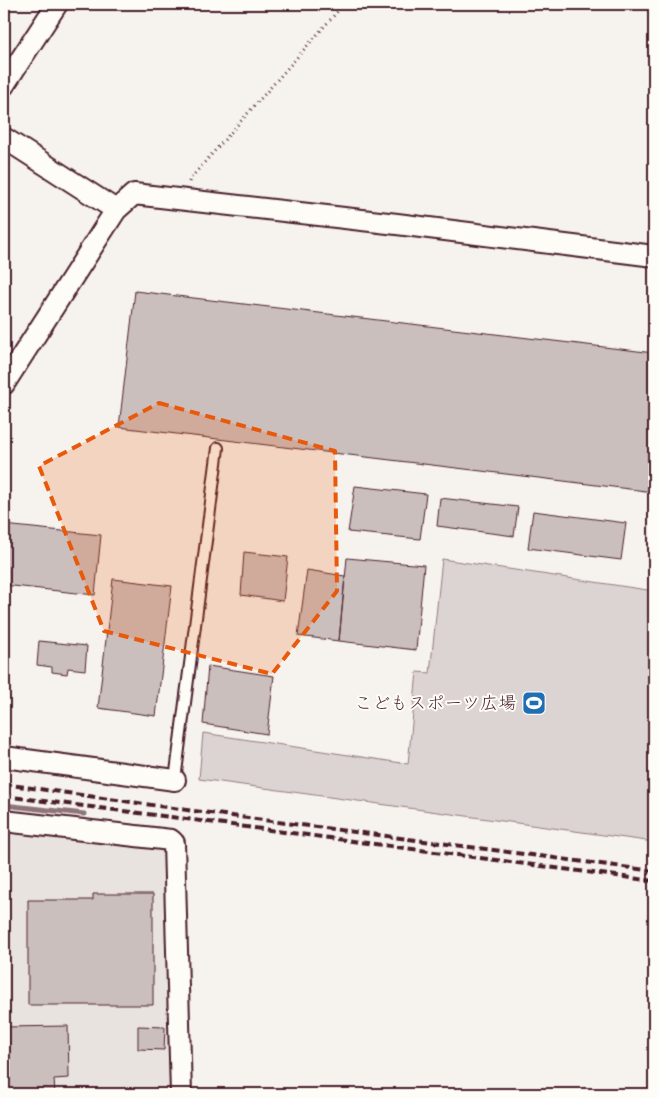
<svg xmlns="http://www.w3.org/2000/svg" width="658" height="1098" font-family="Mynerve,'Klee One',sans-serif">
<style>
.built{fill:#e9e3e0}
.green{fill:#dcd4d2;stroke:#937a7e}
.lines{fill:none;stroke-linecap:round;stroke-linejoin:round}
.stream{stroke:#8e7378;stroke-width:5}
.building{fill:#cbbfbe;stroke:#4a1f2b}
.lane-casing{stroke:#4a1f2b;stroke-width:14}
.street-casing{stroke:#4a1f2b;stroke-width:24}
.path{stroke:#4a1f2b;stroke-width:3;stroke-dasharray:1 4;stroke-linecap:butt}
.lane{stroke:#fdfcf7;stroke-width:10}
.street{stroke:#fdfcf7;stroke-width:20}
.rail{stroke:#4a1f2b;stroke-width:4;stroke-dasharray:8 4;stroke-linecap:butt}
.marked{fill:#e8590c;fill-opacity:0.2;stroke:#e8590c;stroke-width:4;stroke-dasharray:10 6;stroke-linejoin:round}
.labels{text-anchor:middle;stroke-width:4;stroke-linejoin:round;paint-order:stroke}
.poi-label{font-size:18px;fill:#4a1f2b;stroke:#fdfcf7;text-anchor:end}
</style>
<rect width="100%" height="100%" fill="#f6f3ef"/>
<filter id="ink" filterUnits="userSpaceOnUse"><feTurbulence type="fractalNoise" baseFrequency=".02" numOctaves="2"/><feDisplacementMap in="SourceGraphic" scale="10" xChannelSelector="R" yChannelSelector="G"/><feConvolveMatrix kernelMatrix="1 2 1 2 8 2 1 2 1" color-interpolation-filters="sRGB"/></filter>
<g filter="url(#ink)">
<path class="built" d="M4,830L164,848L169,853L170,1094H4Z"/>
<path class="green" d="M442,559L654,591V842L199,779L203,733L408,764L417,672L430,673Z"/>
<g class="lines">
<path class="stream" d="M4,805L84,814"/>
</g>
<path class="building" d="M135,291L654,353V492L119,427Z
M355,486L426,494L420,539L348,532Z
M440,498L518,507L514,536L437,526Z
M533,511L626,523L621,560L528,548Z
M4,525L101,535L95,595L4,585Z
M244,552L288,557L283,601L241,595Z
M347,558L424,565L416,650L339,641Z
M307,570L345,576L339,641L298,636Z
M113,579L172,586L156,716L98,708Z
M39,641L87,646L85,670L68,668L67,674L52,672V667L37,665Z
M208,666L274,676L267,734L203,724Z
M93,894H153V1005H28V900H93Z
M68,1026L69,1078L54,1079L55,1094H4V1027Z
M138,1026L165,1027L164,1050L138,1049Z"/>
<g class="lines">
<g class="lane-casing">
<path id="lane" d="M175,780L218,448"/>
</g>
<g class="street-casing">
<path id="street" d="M4,85L57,4
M4,138L116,210
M4,384L116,210L134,194L397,224L654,256
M4,757L175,780
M4,821L171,840L174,843L181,1094"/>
</g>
<path class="path" d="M189,182L190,179L344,4"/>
<use href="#lane" class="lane"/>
<use href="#street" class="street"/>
<path class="rail" d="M4,784L194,811L654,871
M4,796L171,817L654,881"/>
</g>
</g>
<path class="marked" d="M159,403L335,451L337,591L272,674L104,631L39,466Z"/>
<defs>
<g id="stadium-square" transform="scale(1.25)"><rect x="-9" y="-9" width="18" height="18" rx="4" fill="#1f6fb2" stroke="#fdfcf7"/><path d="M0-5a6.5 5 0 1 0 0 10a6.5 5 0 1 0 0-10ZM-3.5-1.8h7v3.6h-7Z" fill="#fff"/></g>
</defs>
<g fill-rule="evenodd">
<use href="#stadium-square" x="534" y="703"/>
</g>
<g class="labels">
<g class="poi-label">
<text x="516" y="709">こどもスポーツ広場</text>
</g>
</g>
<rect width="658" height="1098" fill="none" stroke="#fdfcf7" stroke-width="20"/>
<rect x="10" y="10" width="638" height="1078" fill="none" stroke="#4a1f2b" stroke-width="2" filter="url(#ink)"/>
</svg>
